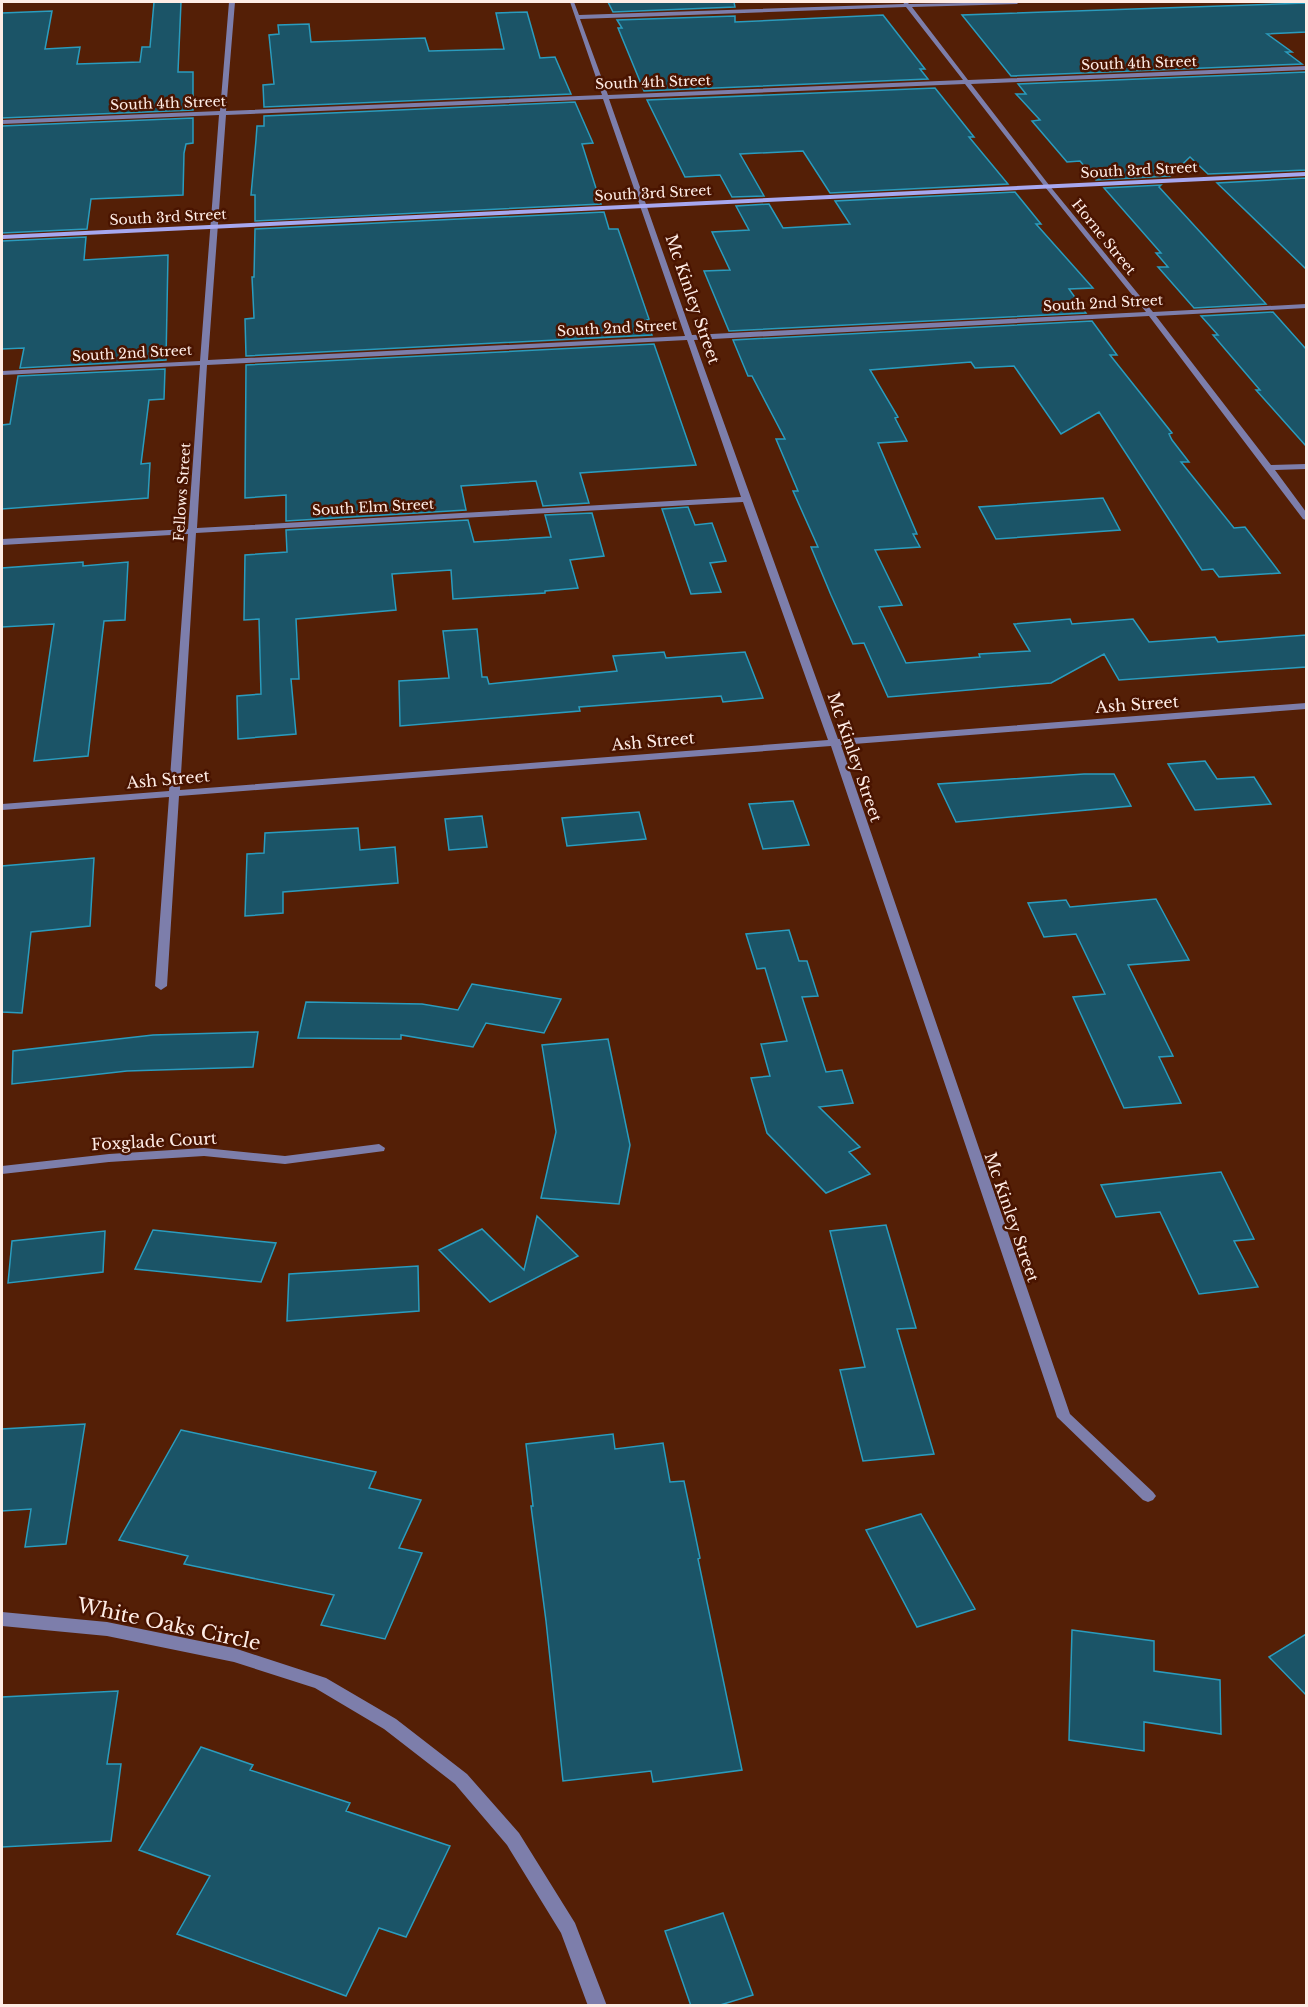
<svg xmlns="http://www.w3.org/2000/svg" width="1308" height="2007" font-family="'Libre Baskerville',serif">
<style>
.building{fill:#1b5467;stroke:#2a9cbe;stroke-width:1.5}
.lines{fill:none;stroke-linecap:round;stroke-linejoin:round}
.street{fill:#7d7eab;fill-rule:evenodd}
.secondary{fill:#a7a8f0;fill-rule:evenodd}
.labels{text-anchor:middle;stroke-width:5;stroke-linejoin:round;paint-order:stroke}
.far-street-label{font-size:14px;fill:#feece5;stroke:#491400}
.street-label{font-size:16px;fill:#feece5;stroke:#491400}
.near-street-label{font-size:20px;fill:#feece5;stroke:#491400}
</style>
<rect width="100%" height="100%" fill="#541f06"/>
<path class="building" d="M154,2H181L178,72H193V110L2,118V13L52,11L45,49L80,47L77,64L140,62L142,47H150Z
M608,2H734L735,7L613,12Z
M1306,3V32L1267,34L1292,52H1286L1302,64L1011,76L962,15Z
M527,12L540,58L555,57L571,94L264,107L263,85L274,84L269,35L279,34L278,25L309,24L311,42L425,38L429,51L504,49L496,13Z
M883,15L925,69H920L928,79L644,91L618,28H622L617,20L735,16V22Z
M1306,72V170L1208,174L1190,157L1170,176L1096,180L1080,161L1067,162L1032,121L1040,120L1016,94H1026L1018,84Z
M935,88L974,137H969L1008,184L830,193L803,151L740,154L764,196L732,197L720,175L685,177L647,100Z
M575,102L593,143L582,144L601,204L255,221V195H251L256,140L257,126H264V116Z
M193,118V143L186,144L184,153L183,195L91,199L87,229L2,233V126Z
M1306,178V269L1217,183Z
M1161,185L1159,187L1266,304L1194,308L1158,267H1168L1156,253H1161L1104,188Z
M1015,192L1041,224H1036L1093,288L1069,289L1086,313L729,331L704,271L730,270L712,232L749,230L736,206L769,204L783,228L850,224L835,201Z
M604,212L609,229H618L649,319L647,320L652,335L246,356L245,319L254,318L252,277H254L255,229Z
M86,237L84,260L168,255L166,360L20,368L24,348L2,349V241Z
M1273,312L1306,349V446L1256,390H1260L1213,335H1218L1201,316Z
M1092,321L1117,355H1110L1172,433L1169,434L1172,440L1189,462H1181L1234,528L1245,527L1280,573L1219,577L1213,569L1202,570L1099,412L1061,434L1014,366L975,368L971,362L870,370L898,417L895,418L907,441L878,443L917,534H913L920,547L875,550L902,605L879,607L906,663L980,657L979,654L1030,651L1014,624L1070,619L1072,624L1133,619L1149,642L1215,637L1218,642L1306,635V667L1119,680L1104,654L1051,683L888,697L864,643L853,644L831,595L811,547H818L793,491H798L776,439H785L752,376H748L733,340Z
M654,344L696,465L580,473L589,503L543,506L536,481L461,486L466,510L286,521V495L245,498L246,365Z
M165,369L164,399L149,400L141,464L150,463L148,498L2,509V425L10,424L18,376Z
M1103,498L1120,530L996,539L979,507Z
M688,507L695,525L712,523L726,561L710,563L721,592L691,594L662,509Z
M592,513L604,556L570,560L578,588L545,591V593L453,599L451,570L392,574L396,610L296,619L299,679H291L296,734L238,739L237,696L261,694L259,619L244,620L245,555L287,552L286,530L468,520L474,542L551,537L545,515Z
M83,562V566L128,562L125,620L104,621L88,756L34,761L54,624L2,627V568Z
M477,629L482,677H487L489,684L617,671L613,656L664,652L666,658L745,652L763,698L723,702L721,696L579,707L580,711L400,726L399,681L449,678L443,631Z
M1205,761L1217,779L1254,777L1271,804L1195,810L1168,764Z
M1084,774H1114L1131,806L956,822L938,784Z
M793,801L809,845L763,849L749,804Z
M639,812L646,839L567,846L562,818Z
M482,816L487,847L449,850L445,819Z
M358,828L360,850L395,847L398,883L283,892V913L245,916L247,854L264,853L265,833Z
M94,858L90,926L31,932L22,1013L2,1012V866Z
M1156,899L1189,960L1128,965L1173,1056L1159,1057L1181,1103L1124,1108L1073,997L1105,994L1076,934L1044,937L1028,903L1066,900L1070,907Z
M789,930L799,961H807L818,996L802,997L826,1072L842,1070L853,1103L819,1107L860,1147L849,1152L870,1174L826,1193L767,1133L751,1078L770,1076L761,1044L787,1041L765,968L757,969L746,934Z
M472,984L561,999L544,1033L486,1023L473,1047L401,1035V1039L298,1038L306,1002L422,1004L458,1010Z
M258,1032L253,1067L127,1071L12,1084L13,1051L153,1035Z
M608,1039L630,1145L619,1204L541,1198L556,1132L542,1045Z
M1221,1172L1254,1239L1234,1241L1258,1287L1199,1294L1160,1212L1116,1217L1101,1185Z
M537,1216L578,1256L490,1302L439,1250L482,1229L524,1270Z
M886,1225L916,1328L897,1329L934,1454L863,1461L840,1370L865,1367L830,1231Z
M153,1230L276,1243L261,1282L135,1269Z
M105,1231L103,1272L8,1283L12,1241Z
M418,1266L419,1311L287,1321L289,1274Z
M85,1424L66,1544L25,1547L31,1509L2,1511V1429Z
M181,1430L376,1472L369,1488L421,1500L399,1548L422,1553L385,1639L321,1625L334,1595L184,1564L188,1556L119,1540Z
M613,1434L615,1449L663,1443L670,1482L684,1481L700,1558L698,1559L742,1770L653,1782L651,1771L563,1781L546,1621L531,1506H533L526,1444Z
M921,1514L975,1609L917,1627L866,1530Z
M1072,1630L1154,1641V1671L1220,1680L1221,1734L1144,1722V1751L1069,1740Z
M1306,1634V1695L1269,1657Z
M118,1691L107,1764H121L111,1841L2,1847V1697Z
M201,1747L253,1765L250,1770L350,1803L346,1811L450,1846L406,1937L379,1928L346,1996L177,1934L210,1876L139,1850Z
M723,1913L753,1995L717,2006H691L665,1931Z"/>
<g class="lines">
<path class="street" d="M229,2H235L226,111L602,95L570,2H574L579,15L904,4L903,2H907L909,4L1019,2L1017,4L912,7L968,80L1306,66V70L971,84L1049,185L1153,312L1306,304V308L1156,316L1271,465L1306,464V469L1275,470L1306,512V520L1303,519L1149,316L694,340L838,739L1306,703V709L841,745L1070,1414L1153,1492L1156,1496L1153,1500L1148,1502L1143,1500L1057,1417L831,746L179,796L167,986L161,990L155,986L169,797L2,810V804L169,791L188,534L2,545V539L188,529L200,365L2,375V371L200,361L219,115L2,124V120L220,111ZM906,7L963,80L608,95L580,19ZM965,84L1045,187L1146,312L692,335L609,99ZM603,99L685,336L208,360L226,115ZM687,340L741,497L197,528L207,365ZM743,502L828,740L180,790L196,533Z
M379,1144L385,1148L384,1151L285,1164L204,1156L109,1162L2,1174V1166L109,1154L204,1148L285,1156Z
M2,1612L107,1622L234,1648L326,1678L396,1719L467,1774L519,1833L575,1923L607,2006H588L561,1933L507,1845L455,1784L384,1729L315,1688L234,1662L107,1636L2,1626Z"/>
<path class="secondary" d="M1306,172V176L2,239V235Z"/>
</g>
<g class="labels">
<g class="far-street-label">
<text transform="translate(1139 63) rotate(-2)" y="5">South 4th Street</text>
<text transform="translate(653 82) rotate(-2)" y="5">South 4th Street</text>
<text transform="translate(168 103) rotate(-2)" y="5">South 4th Street</text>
<text transform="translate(1139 170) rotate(-3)" y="5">South 3rd Street</text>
<text transform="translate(653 193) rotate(-3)" y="5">South 3rd Street</text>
<text transform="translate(168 217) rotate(-3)" y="5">South 3rd Street</text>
<text transform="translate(1104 237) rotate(51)" y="5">Horne Street</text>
<text transform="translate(1103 303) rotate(-3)" y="5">South 2nd Street</text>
<text transform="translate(617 328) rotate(-3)" y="5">South 2nd Street</text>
<text transform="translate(132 353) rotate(-3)" y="5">South 2nd Street</text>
<text transform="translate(182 492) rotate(-86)" y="5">Fellows Street</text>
<text transform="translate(373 507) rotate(-3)" y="5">South Elm Street</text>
</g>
<g class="street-label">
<text transform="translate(693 299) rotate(71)" y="6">Mc Kinley Street</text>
<text transform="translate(1137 704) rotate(-4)" y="6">Ash Street</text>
<text transform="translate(653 741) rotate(-5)" y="6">Ash Street</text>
<text transform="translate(855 757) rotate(71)" y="6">Mc Kinley Street</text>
<text transform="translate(168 779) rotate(-5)" y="6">Ash Street</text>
<text transform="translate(154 1141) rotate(-3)" y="6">Foxglade Court</text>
<text transform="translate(1012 1217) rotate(71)" y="6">Mc Kinley Street</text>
</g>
<g class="near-street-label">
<text transform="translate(169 1624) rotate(12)" y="7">White Oaks Circle</text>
</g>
</g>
<rect width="1308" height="2007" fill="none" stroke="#feece5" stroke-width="6"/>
</svg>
